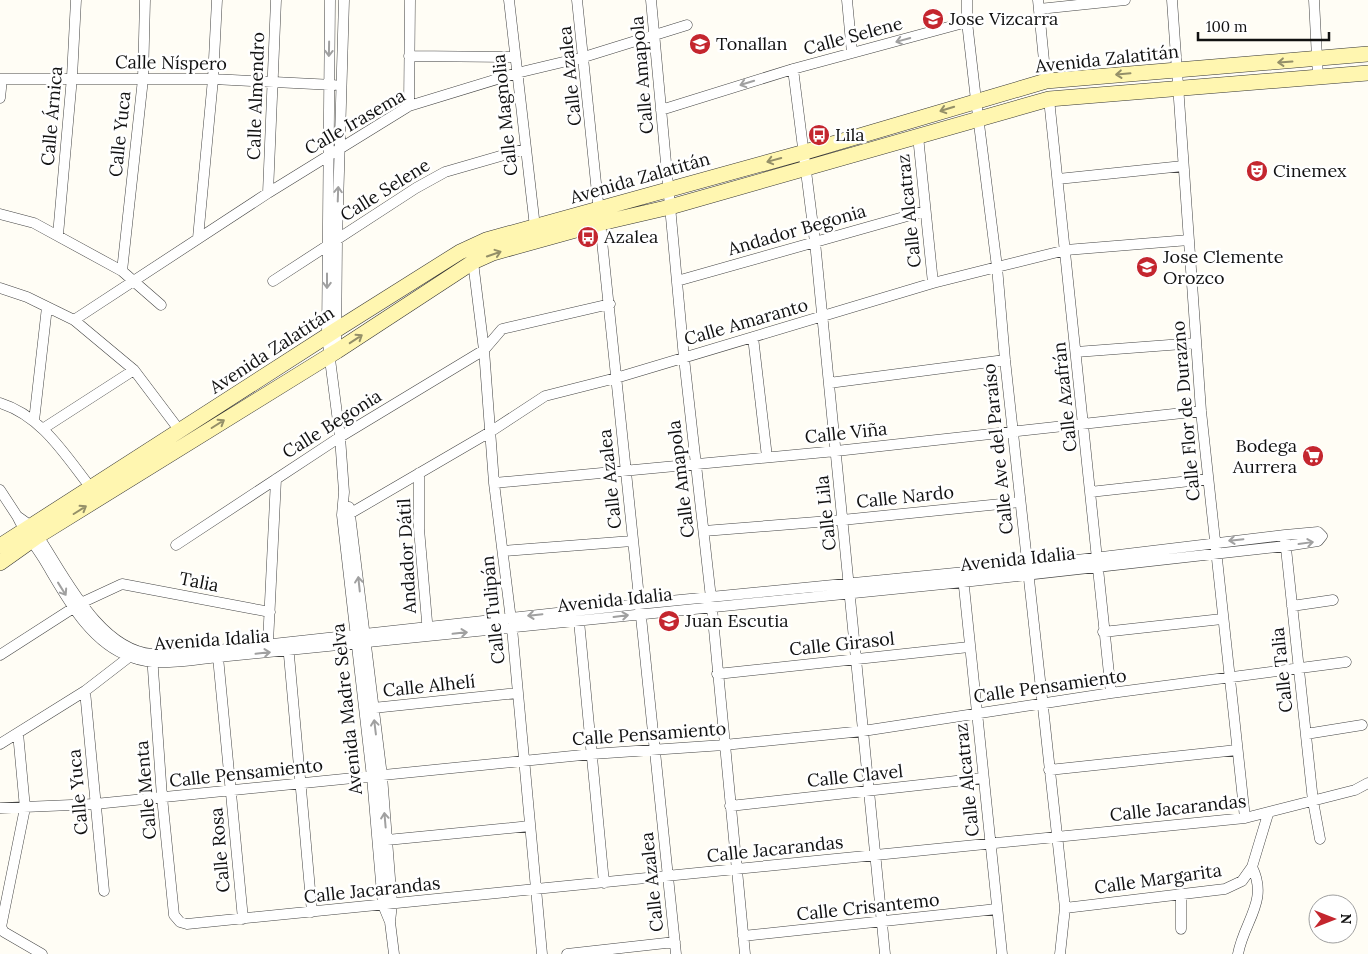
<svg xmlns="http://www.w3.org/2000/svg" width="1368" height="954" font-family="Lora,serif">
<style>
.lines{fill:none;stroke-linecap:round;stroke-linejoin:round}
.street-casing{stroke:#444;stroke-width:11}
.secondary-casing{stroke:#333;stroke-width:16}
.street{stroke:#fff;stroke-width:10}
.secondary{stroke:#fff6b0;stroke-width:15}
.oneway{stroke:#a0a0a0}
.oneway2{stroke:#948f68}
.labels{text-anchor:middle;stroke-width:5;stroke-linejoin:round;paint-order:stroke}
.poi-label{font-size:18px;fill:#111;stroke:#fff;text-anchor:start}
.street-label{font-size:18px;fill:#111;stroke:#fff}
</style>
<rect width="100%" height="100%" fill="#fffdf5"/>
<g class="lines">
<g class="street-casing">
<path id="street" d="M330,0L327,336L340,437L344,492L342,515L372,777L383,905L390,922
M509,0L535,227
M577,0L676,954
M651,0L684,358L711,598L745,954
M847,0L852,53
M967,0V22L976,100L997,267L1005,360L1065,908L1060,954
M1038,0L1046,81
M1172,0L1201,411L1245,818
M1314,0L1318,77
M1039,9L1125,0
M409,56L515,57
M793,69L815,242L885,954
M0,79H213L334,85
M0,98L2,79
M1049,99L1111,693
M409,106L410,0
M661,110L793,69L967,22
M918,136L933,283
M1058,179L1183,166
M268,193L276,0
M0,214L34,223L122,271L161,305
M58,235L72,77L76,0
M198,238L213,79L217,0
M473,262L484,350L494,483L512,628L542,954
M122,271L143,79L145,0
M273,281L416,188L445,172L525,149
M677,281L925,211
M0,288L27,297L74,320L134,370L180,431
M74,320L268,193L409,106L517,73L584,57L687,25
M753,337L767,457
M1076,352L1196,343
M336,354L337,240L344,0
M829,383L1005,360
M0,403C42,416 65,455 91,488
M34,421L47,307
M44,428L134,370
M419,473V529L428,633
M494,483L836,451L1201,411
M0,490L17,516L31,526L38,536C64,575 99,650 152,654C174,656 196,652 218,650L639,604L1027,566L1285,535L1318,532L1322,536L1318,541L1286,546L963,582L218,657C190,660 158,667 131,657C88,642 65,594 43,558C34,544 24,531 17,516
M1090,492L1208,479
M349,507L382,776L392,904L390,922L394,954
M342,515L351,513L490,432L545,396L616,378L933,283L997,267L1066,250L1189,240
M704,531L842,520L1020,502
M1285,539L1313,801L1320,839
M176,545L340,437L484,350L502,329L610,304
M503,551L632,541
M963,577L1002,954
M1292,606L1333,600
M579,621L604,883
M1103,632L1222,619
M268,643L276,479
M288,644L312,912
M0,655L81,603L122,584L270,612
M152,655L162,797L174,915L180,922L187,924L1245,818L1355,790L1368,783
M218,657L243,919
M717,674L969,647
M85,691L104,891
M373,708L518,693
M18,733L25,808L1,927L4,932L42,954
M1306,734L1362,725
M0,744L85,691L133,654
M1049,770L1237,750
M730,806L983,778
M0,808L95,804L592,754L724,745L863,731L1111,693L1346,662
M387,840L530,826
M1181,894V929
M1065,908L1225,889L1242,881L1252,867L1268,814
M743,936L997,909
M567,954L675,942
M1238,954C1244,921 1269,901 1252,867"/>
</g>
<g class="secondary-casing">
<path id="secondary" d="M0,546L336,330L460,252L486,240L805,152L1046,81L1368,54
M0,563L38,536L337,351L473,262L493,253L601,223L670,207L1049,99L1368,73"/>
</g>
<use href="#street" class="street"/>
<use href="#secondary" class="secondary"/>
</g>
<defs><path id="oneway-shaft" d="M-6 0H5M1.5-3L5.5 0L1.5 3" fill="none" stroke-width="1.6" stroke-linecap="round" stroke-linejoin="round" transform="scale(1.25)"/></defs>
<g class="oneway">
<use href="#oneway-shaft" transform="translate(903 40) rotate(165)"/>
<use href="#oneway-shaft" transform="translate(329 49) rotate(91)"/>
<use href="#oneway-shaft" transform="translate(747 83) rotate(163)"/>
<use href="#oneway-shaft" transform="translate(338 194) rotate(-88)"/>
<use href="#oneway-shaft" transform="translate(327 281) rotate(90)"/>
<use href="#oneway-shaft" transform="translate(1236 540) rotate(174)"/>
<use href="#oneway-shaft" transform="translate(1306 543) rotate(-8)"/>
<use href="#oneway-shaft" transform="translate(359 584) rotate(-96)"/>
<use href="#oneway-shaft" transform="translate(62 589) rotate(58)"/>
<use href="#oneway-shaft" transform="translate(535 615) rotate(174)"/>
<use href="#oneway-shaft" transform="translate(621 616) rotate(-7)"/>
<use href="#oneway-shaft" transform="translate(460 633) rotate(-6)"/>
<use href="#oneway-shaft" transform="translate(263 653) rotate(-6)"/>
<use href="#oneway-shaft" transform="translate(375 727) rotate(-97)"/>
<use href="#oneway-shaft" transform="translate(385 820) rotate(-95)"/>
</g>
<g class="oneway2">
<use href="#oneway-shaft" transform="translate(1285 62) rotate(176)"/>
<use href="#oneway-shaft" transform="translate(1123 74) rotate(175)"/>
<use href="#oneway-shaft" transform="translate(947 109) rotate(163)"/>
<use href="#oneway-shaft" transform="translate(774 160) rotate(165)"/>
<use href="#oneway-shaft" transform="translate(494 254) rotate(-19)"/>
<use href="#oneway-shaft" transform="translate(356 339) rotate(-33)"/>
<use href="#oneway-shaft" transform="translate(218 424) rotate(-32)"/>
<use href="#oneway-shaft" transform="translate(80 510) rotate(-32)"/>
</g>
<defs>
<g id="school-disc" transform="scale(1.125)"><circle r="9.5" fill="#c4262e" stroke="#fff"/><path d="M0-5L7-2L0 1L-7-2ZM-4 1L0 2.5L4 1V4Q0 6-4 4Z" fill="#fff"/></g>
<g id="bus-disc" transform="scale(1.125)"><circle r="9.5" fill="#c4262e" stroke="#fff"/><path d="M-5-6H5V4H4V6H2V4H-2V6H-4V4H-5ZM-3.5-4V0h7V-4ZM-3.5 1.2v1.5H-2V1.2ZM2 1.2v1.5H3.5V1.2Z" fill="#fff"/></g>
<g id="theatre-disc" transform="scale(1.125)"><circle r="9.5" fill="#c4262e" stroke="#fff"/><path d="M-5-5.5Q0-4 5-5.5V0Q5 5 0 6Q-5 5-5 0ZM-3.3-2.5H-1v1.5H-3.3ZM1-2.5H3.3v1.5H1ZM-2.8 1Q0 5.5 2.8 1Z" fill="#fff"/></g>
<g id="supermarket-disc" transform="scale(1.125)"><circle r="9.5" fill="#c4262e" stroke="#fff"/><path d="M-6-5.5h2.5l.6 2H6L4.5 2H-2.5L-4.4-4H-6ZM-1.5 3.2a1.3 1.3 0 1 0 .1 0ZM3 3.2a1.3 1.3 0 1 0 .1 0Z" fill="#fff"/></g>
</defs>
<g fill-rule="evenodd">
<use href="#school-disc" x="933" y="19"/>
<use href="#school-disc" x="700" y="44"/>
<use href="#bus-disc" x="819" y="135"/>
<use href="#theatre-disc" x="1257" y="171"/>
<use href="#bus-disc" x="588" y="237"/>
<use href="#school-disc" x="1147" y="267"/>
<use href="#supermarket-disc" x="1313" y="456"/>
<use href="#school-disc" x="669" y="621"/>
</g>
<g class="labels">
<g class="poi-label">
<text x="949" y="25">Jose Vizcarra</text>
<text x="716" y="50">Tonallan</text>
<text x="835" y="141">Lila</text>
<text x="1273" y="177">Cinemex</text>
<text x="604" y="243">Azalea</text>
<text x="1163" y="263">Jose Clemente<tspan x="1163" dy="21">Orozco</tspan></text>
<text x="1297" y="452" text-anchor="end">Bodega<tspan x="1297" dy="21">Aurrera</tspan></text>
<text x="685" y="627">Juan Escutia</text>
</g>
<g class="street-label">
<text transform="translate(853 36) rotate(-15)" y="6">Calle Selene</text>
<text transform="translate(1107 59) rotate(-6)" y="6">Avenida Zalatitán</text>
<text transform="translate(171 63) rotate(1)" y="6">Calle Níspero</text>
<text transform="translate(642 75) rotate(-95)" y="6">Calle Amapola</text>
<text transform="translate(570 76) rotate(-96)" y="6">Calle Azalea</text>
<text transform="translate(256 96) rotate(-88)" y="6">Calle Almendro</text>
<text transform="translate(505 115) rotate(-96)" y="6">Calle Magnolia</text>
<text transform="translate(52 116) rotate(-85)" y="6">Calle Árnica</text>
<text transform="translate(355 122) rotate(-30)" y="6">Calle Irasema</text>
<text transform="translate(120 134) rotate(-84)" y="6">Calle Yuca</text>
<text transform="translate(640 178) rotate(-16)" y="6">Avenida Zalatitán</text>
<text transform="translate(385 190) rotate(-32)" y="6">Calle Selene</text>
<text transform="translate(909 211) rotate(-96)" y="6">Calle Alcatraz</text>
<text transform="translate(797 230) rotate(-16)" y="6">Andador Begonia</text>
<text transform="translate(746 322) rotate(-16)" y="6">Calle Amaranto</text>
<text transform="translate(272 350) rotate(-33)" y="6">Avenida Zalatitán</text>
<text transform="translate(1065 397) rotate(-96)" y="6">Calle Azafrán</text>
<text transform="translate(1186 411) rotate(-95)" y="6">Calle Flor de Durazno</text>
<text transform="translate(332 424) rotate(-32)" y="6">Calle Begonia</text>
<text transform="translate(846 433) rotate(-6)" y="6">Calle Viña</text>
<text transform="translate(998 449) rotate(-96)" y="6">Calle Ave del Paraíso</text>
<text transform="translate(610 479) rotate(-96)" y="6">Calle Azalea</text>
<text transform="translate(681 479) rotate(-97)" y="6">Calle Amapola</text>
<text transform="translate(905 497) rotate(-6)" y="6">Calle Nardo</text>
<text transform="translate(826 513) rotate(-96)" y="6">Calle Lila</text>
<text transform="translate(407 556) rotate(-93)" y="6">Andador Dátil</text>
<text transform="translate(1018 559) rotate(-6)" y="6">Avenida Idalia</text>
<text transform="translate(199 582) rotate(11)" y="6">Talia</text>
<text transform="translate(615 600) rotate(-6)" y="6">Avenida Idalia</text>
<text transform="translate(493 610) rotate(-96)" y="6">Calle Tulipán</text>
<text transform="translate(212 640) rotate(-4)" y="6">Avenida Idalia</text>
<text transform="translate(842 644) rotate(-6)" y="6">Calle Girasol</text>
<text transform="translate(1282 670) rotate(-96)" y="6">Calle Talia</text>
<text transform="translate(429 686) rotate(-6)" y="6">Calle Alhelí</text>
<text transform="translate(1050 686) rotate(-8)" y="6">Calle Pensamiento</text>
<text transform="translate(347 709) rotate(-96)" y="6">Avenida Madre Selva</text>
<text transform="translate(649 734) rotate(-4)" y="6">Calle Pensamiento</text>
<text transform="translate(246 773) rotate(-6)" y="6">Calle Pensamiento</text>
<text transform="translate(855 776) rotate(-6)" y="6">Calle Clavel</text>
<text transform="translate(967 780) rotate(-96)" y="6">Calle Alcatraz</text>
<text transform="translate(146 790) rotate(-95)" y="6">Calle Menta</text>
<text transform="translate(78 792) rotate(-95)" y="6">Calle Yuca</text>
<text transform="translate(1178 808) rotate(-6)" y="6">Calle Jacarandas</text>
<text transform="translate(775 849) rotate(-6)" y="6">Calle Jacarandas</text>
<text transform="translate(220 850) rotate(-95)" y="6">Calle Rosa</text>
<text transform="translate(1158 879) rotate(-8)" y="6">Calle Margarita</text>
<text transform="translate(652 882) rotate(-96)" y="6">Calle Azalea</text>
<text transform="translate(372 890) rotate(-6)" y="6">Calle Jacarandas</text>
<text transform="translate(868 907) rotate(-6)" y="6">Calle Crisantemo</text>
</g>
</g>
<g transform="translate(1333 919) rotate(90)"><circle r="24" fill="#ffffff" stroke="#a0a0a0"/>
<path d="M0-4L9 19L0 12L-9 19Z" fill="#c4262e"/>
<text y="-8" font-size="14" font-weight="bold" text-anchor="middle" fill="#111111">N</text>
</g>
<path d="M1198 32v8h131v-8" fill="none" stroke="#111111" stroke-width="2.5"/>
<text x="1206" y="32" font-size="15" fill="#111111" stroke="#ffffff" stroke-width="4" paint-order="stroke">100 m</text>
</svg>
